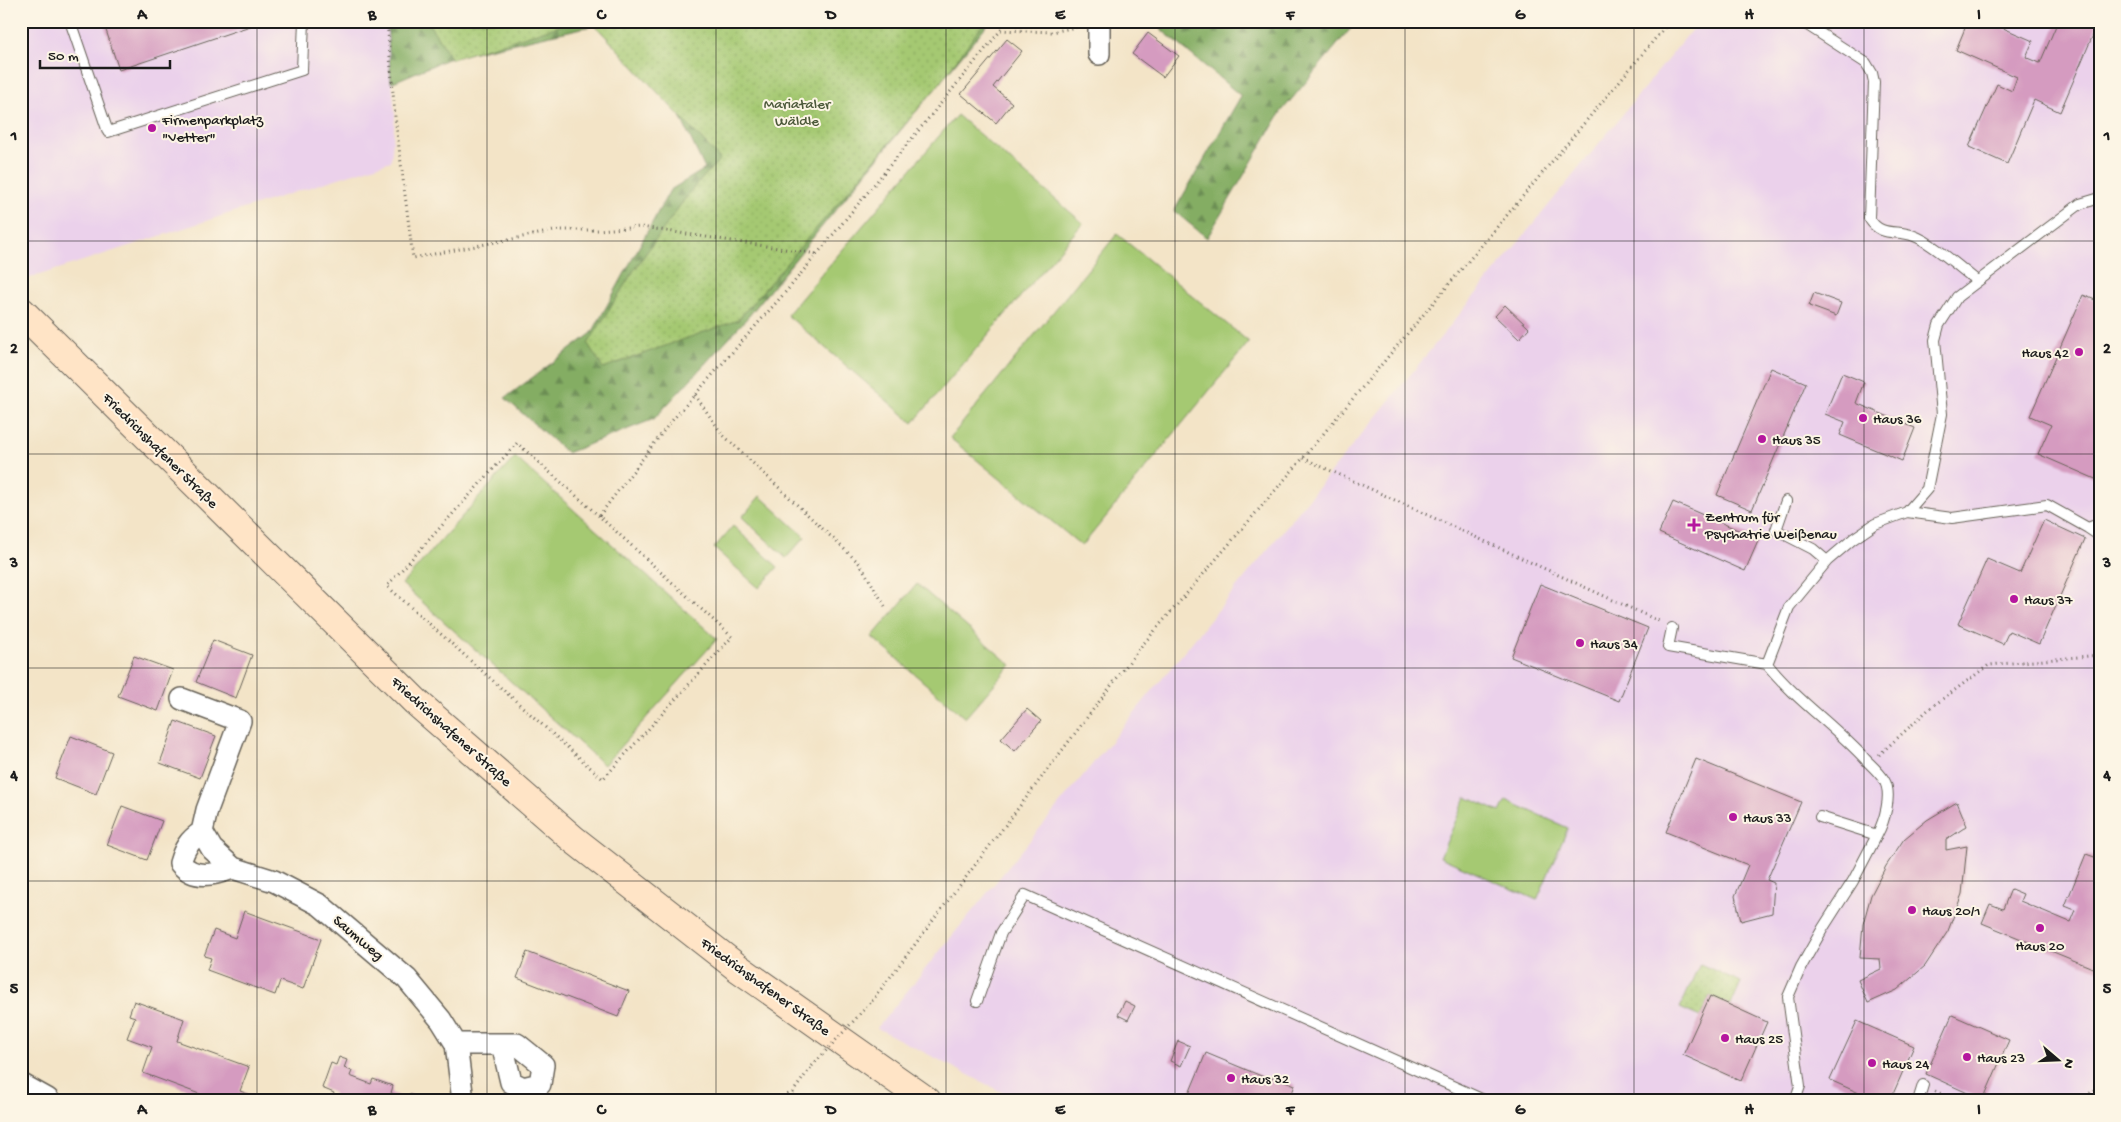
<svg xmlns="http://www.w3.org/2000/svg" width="2121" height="1122" font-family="'Gochi Hand',sans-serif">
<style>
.built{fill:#ebd1eb}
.forest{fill:url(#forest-firs);stroke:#506440}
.park{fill:url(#park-dots);stroke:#607247}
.pitch{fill:#a5c972;stroke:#607247}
.building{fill:#d59bc0}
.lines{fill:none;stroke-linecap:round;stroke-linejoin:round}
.service-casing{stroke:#676258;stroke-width:12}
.minor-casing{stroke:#676258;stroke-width:24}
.tertiary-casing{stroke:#676258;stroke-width:29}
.secondary-casing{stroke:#676258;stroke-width:30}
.path{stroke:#676258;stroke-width:3;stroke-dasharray:1 4;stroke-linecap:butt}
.service{stroke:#fff;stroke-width:10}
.minor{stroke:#fff;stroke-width:21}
.tertiary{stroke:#fff;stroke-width:26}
.secondary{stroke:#ffe4c6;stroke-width:28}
.path-bridge{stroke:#676258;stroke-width:3;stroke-dasharray:1 4;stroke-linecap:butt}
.grid{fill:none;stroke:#1c1c1c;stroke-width:1;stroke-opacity:0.55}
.poi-dot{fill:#b5179e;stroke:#fcf5e5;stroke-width:2}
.labels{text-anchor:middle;stroke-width:4;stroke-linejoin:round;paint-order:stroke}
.park-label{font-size:15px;fill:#4c593a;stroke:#fcf5e5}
.poi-label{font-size:15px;fill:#1c1c1c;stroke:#fcf5e5;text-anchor:start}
.street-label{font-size:15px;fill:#1c1c1c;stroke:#fcf5e5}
.neatline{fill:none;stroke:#1c1c1c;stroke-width:2}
.grid-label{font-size:16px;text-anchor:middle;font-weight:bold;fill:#1c1c1c}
</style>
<defs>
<pattern id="forest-firs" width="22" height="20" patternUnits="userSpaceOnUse" patternTransform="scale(1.25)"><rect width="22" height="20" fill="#84ad64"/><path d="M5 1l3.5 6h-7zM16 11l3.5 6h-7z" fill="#6b8c52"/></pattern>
<pattern id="park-dots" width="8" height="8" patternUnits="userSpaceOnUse" patternTransform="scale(1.25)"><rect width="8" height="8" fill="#a5c972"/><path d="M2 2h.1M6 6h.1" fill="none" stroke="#8dac62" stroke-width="1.8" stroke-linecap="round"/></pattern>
</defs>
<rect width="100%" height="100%" fill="#fcf5e5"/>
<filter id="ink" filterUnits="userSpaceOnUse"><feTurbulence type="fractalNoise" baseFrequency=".02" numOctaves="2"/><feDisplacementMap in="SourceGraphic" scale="10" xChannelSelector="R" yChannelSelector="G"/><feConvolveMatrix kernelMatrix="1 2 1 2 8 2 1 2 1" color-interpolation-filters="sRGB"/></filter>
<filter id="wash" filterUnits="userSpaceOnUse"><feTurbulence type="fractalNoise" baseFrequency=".0096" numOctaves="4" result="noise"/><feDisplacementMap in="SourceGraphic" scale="20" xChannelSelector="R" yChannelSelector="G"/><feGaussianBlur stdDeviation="1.12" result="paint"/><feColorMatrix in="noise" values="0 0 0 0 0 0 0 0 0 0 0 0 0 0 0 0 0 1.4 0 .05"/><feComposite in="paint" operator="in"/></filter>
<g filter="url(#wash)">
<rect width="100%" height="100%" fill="#f3e4c7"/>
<path class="built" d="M21,21H387L395,116L391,161L21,281Z
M1699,21H2100V1101H1019L877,1028Z"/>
<path class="forest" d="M387,21H614L452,57L391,83Z
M761,21H990L748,317L654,419L567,453L505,398L592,333L670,190L705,169L680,116Z
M1151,21H1357L1281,112L1207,238L1174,211L1241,96Z"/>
<path class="park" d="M427,21H575L452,59Z
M591,21H985L937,87L738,320L603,368L588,344L634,270L689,193L720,159Z
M1700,964L1741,982L1731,1005L1710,996L1700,1017L1680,1008Z"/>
<path class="pitch" d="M957,115L1083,223L913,423L787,315Z
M1117,234L1249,342L1082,546L950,438Z
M515,457L717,639L604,765L402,584Z
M760,496L805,537L786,558L742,517Z
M733,526L778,567L759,588L714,548Z
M917,584L1011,665L965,718L872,637Z
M1466,797L1500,812L1506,800L1568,828L1537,900L1440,857Z"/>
<g id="blocks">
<path class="building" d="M103,21H262V22L119,70Z
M1968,21H1987L2033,41L2026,57L2040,63L2058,21H2099L2060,112L2034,100L2007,164L1969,147L1997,84L2012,91L2017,77L1956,50Z
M1148,33L1179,56L1163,77L1132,54Z
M1007,39L1022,51L993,87L1012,103L996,123L961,94Z
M1814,293L1841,303L1836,316L1809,306Z
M2083,295L2100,302V402L2094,416L2100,419V481L2038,454L2051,425L2030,416Z
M1505,305L1529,328L1519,339L1495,316Z
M1771,368L1806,383L1752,510L1717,495Z
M1842,373L1864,382L1856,403L1915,428L1902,461L1840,435L1845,422L1825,414Z
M1673,502L1759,539L1745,571L1659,533Z
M2044,520L2085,539L2039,644L2009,631L2003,644L1958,624L1987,559L2020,573Z
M1540,584L1648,628L1619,701L1511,657Z
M213,640L252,655L236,698L196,682Z
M134,656L173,670L158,711L118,696Z
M1027,709L1041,721L1015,751L1001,739Z
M175,721L216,736L200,778L160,763Z
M71,736L112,752L96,794L55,778Z
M1696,759L1801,802L1767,880L1774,883L1772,913L1741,921L1735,896L1748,865L1666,832Z
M1957,802L1967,826L1946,840V850L1967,846L1962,894L1948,931L1925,966L1897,990L1868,1003L1858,980L1881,969L1880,959L1860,958L1863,924L1871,895L1886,866L1904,839L1927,820Z
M122,806L162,821L147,860L107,845Z
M2086,854L2100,859V971L1982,923L1990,904L2003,909L2011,889L2023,894L2020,901L2070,922L2075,910L2065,906Z
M244,911L321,939L303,989L280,981L275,995L207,970L211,958L204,956L214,930L235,938Z
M527,952L629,991L618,1017L517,978Z
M1710,996L1767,1022L1741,1081L1683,1055Z
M134,1001L184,1019L177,1041L249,1067L240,1091L267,1101H218L143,1073L152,1047L127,1038L135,1017L129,1015Z
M1125,1001L1135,1006L1128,1020L1118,1015Z
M1952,1015L2009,1040L1983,1100L1926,1074Z
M1857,1021L1914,1046L1890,1101H1877L1830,1080Z
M1178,1041L1190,1046L1181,1066L1170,1061Z
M1206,1053L1271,1080L1273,1076L1295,1085L1289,1101H1186Z
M339,1057L347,1060L344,1068L352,1071L350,1076L371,1084L373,1079L393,1086L391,1093L407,1100L409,1094L421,1099L420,1101H337L332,1099L334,1093L322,1088L331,1063L336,1065Z"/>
</g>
</g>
<g filter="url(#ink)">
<use href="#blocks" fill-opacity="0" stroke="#676258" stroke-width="1"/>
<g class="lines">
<g class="service-casing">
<path id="service" d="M70,21L108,132L302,70L304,21
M1801,21L1866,63L1872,73L1874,82L1869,218C1881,238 1896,229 1914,236C1930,241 1963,270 1977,281
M1786,501L1776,530L1813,549L1827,561L1853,539L1875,524L1907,512L1927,489L1942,414L1935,340L1939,325L1957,297L2080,204L2100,198
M1907,512L1952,518L2047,505L2088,528L2100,523
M2088,528L2100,536
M1672,628L1668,647L1767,664C1796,700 1835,726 1866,760C1872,766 1880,773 1884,780C1893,794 1884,822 1877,835
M1767,664L1789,607L1827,561
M977,1001L1001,933L1025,895L1486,1101
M1795,1101L1800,1086L1788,997L1801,967L1823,928L1853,881L1877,835L1820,817
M1918,1101L1923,1085"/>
</g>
<g class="minor-casing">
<path id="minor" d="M1099,54V21
M182,699L240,721L207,810L202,832L212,849L233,868L274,881L320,905L407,979L441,1020L456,1044L463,1101
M202,832C189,840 184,849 180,863C194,880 214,875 233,868
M456,1044H517L543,1065L540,1084L523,1088L511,1082L502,1044"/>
</g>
<g class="tertiary-casing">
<path id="tertiary" d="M21,1087L46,1101"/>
</g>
<g class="secondary-casing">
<path id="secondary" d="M21,311L416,702L573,839L738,968L927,1101"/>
</g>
<path class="path" d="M387,21L395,116L413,258L559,230H597L641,227L817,254
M695,395L722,434L860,564L885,606
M1303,458L1661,622
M599,516L517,443L387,586L603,779L732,637L599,516L669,424L790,287L1001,30L1052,32L1081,26
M1879,755L1929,709L1989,665L2100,655
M872,1001L1139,649L1303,458L1670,21
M1935,1091L1957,1101
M793,1092L795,1101
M774,1101L793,1092L812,1066
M2077,1101L2100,1087"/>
<use href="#service" class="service"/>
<use href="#minor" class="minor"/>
<use href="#tertiary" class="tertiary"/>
<use href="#secondary" class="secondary"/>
<path class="path-bridge" d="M812,1066L872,1001"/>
</g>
</g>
<path class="grid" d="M257,21V1101M487,21V1101M716,21V1101M946,21V1101M1175,21V1101M1405,21V1101M1634,21V1101M1864,21V1101M21,241H2100M21,454H2100M21,668H2100M21,881H2100"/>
<g class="poi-dot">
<circle cx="152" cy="128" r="5"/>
<circle cx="2079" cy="352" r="5"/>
<circle cx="1863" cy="418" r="5"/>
<circle cx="1762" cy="439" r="5"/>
<path d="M1691.5 517.5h5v5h5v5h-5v5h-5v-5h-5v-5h5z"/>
<circle cx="2014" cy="599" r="5"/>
<circle cx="1580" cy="643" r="5"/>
<circle cx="1733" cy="817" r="5"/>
<circle cx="1912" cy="910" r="5"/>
<circle cx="2040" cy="928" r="5"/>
<circle cx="1725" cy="1038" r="5"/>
<circle cx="1967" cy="1057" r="5"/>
<circle cx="1872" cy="1063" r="5"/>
<circle cx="1231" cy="1078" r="5"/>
</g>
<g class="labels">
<g class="park-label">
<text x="797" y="108">Mariataler<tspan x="797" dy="17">Wäldle</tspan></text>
</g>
<g class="poi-label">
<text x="162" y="124">Firmenparkplatz<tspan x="162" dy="17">"Vetter"</tspan></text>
<text x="2069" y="357" text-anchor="end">Haus 42</text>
<text x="1873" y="423">Haus 36</text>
<text x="1772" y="444">Haus 35</text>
<text x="1705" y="521">Zentrum für<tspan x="1705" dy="17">Psychatrie Weißenau</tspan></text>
<text x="2024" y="604">Haus 37</text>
<text x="1590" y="648">Haus 34</text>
<text x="1743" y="822">Haus 33</text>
<text x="1922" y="915">Haus 20/1</text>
<text x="2040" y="950" text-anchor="middle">Haus 20</text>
<text x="1735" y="1043">Haus 25</text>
<text x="1977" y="1062">Haus 23</text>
<text x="1882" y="1068">Haus 24</text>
<text x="1241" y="1083">Haus 32</text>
</g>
<g class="street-label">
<text transform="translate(161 450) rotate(45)" y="5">Friedrichshafener Straße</text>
<text transform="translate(452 731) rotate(42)" y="5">Friedrichshafener Straße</text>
<text transform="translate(359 937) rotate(40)" y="5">Saumweg</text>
<text transform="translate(766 986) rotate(36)" y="5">Friedrichshafener Straße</text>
</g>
</g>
<rect width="2121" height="1122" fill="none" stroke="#fcf5e5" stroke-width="55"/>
<g transform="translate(2058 1060) rotate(109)" stroke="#fcf5e5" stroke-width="4" paint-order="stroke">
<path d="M0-4L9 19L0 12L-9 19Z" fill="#1c1c1c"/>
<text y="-8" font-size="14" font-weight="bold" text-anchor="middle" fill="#1c1c1c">N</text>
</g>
<path d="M40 60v8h130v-8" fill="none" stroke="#1c1c1c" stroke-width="2.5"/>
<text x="48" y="60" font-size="15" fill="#1c1c1c" stroke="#fcf5e5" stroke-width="4" paint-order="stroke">50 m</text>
<rect x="28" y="28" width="2066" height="1066" class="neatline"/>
<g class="grid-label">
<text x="142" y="19">A</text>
<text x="372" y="19">B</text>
<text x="601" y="19">C</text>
<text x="831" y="19">D</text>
<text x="1060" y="19">E</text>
<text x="1290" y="19">F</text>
<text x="1520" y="19">G</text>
<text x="1749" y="19">H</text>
<text x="1979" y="19">I</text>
<text x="14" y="140">1</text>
<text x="2107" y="140">1</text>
<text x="14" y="353">2</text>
<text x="2107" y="353">2</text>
<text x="14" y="567">3</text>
<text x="2107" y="567">3</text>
<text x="14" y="780">4</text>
<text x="2107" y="780">4</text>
<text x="14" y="993">5</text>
<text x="2107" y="993">5</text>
<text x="142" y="1114">A</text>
<text x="372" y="1114">B</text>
<text x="601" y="1114">C</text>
<text x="831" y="1114">D</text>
<text x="1060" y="1114">E</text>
<text x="1290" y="1114">F</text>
<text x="1520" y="1114">G</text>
<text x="1749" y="1114">H</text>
<text x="1979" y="1114">I</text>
</g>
</svg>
